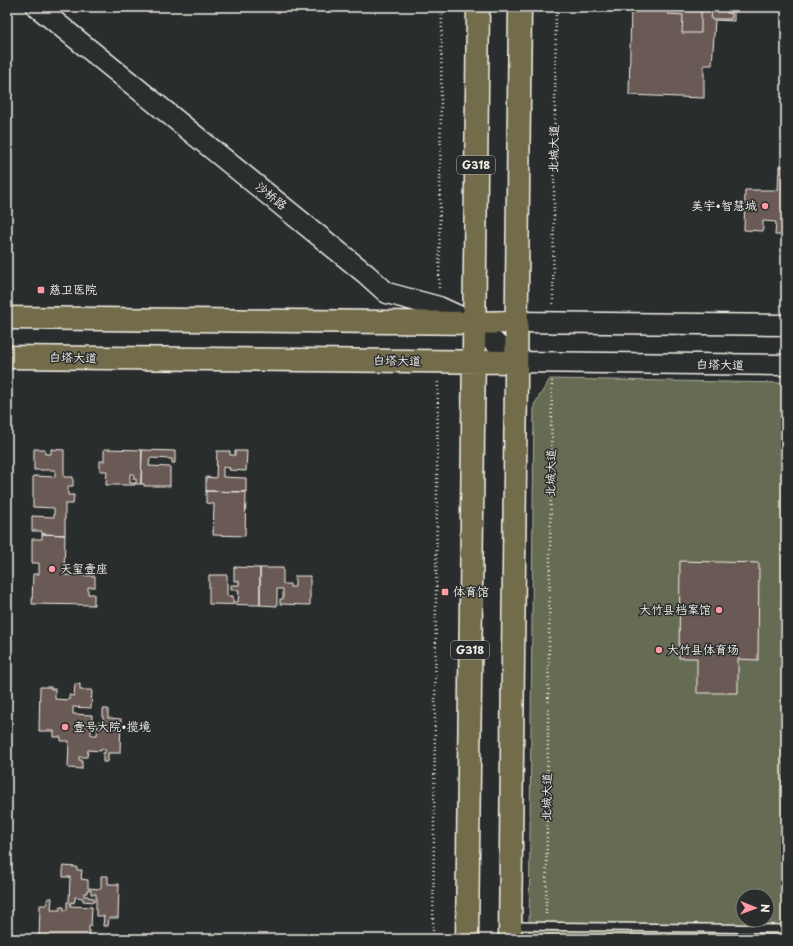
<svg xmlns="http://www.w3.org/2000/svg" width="793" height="946" font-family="'Playpen Sans','LXGW WenKai TC',sans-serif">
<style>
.green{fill:#666c52;stroke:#adae9d;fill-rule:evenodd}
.building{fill:#6b5a54;stroke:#f4f1e8}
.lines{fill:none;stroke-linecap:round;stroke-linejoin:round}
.lane-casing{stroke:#f4f1e8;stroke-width:10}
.secondary-casing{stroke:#f4f1e8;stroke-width:23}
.highway-casing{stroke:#f4f1e8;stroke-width:25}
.path{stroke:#f4f1e8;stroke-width:2.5;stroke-dasharray:1 3;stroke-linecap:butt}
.lane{stroke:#2a2d2e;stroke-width:7}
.secondary{stroke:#2a2d2e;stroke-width:20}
.highway{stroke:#736c4b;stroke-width:22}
.poi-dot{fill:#ff9aa2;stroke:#2a2d2e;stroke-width:1.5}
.labels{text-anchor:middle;stroke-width:3;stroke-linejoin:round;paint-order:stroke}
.shield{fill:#2a2d2e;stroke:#b7b6b0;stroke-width:1}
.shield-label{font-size:11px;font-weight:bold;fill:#f4f1e8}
.street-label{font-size:12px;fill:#f4f1e8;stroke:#2a2d2e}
.poi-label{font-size:12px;fill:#f4f1e8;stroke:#2a2d2e;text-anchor:start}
</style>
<rect width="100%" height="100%" fill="#2a2d2e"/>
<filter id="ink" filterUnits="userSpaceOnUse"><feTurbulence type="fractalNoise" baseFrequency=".025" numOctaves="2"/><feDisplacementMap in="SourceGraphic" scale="8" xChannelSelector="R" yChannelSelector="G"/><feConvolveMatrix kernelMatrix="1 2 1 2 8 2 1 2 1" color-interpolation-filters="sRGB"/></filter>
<g filter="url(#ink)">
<path class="green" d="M550,379L786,383V939H529L534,405ZM743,896H767V920H743Z"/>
<path class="building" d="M631,7H734V21L715,20L712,65H704V98L629,95Z
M668,7H727V13L732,14L731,19H711L712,10L701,9V33H682L683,15L668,14Z
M779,166H786V235H775L776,222L763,221V231L744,230L745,190H778Z
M34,449H45V454H51V449L64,450V477H73V486H68V495H74L73,504H65V535L42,534V531H32V516L54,517V508L33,507V476L55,477V470H34Z
M104,449L142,450L141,484H136V479H133L134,474H130V483H135V485H106L107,471H100V461H104Z
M142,450L175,451V463H172V459L150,458L149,466L170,467V486H144V484H141Z
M217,451H230V455H235V451H247L246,471L229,470L230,468L223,467V477L246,478V492L206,491V477L216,478Z
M206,491L246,492L245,536L213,535L214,504L206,503Z
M42,534L65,535L64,575L95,576V587H88V594H94V605L32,604L33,574H39V563H32V539H42Z
M680,561L759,563L758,660L738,659V693H697V658H679Z
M234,567L260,568V605L209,604V575H227V596H233V602H238L239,590H231V585H239V581H234Z
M260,568H283V584H290V587H295V576H310V605L280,604V599H283V589H277V606L260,605Z
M75,684H80V690H92L91,708L73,707V714L92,715L91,735H97L98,722L103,723V709H108V718L121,719L120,753H108V762H103V753H105V749H101V751L88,750L87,757H79V760H82V769L68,768L69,741H61V737H54V731H39L40,687H51V689H55V699L69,700V695L74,696Z
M63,866L77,867V870H82L81,879L88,880V888L101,889V876H108V884H119L118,918H109L108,926H103L104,916H96V894H91V890H87V893H84V896H88V897L94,898V902L83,901V898L75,897V901H74V903L71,902L70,906L92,907L91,926H89V939H67V938L51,937V939H39L40,905H47L48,898H52L51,910H60V907H64V910H67V902H69L70,877H63Z"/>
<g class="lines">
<g class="lane-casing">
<path id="lane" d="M512,926L786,929"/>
</g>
<g class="secondary-casing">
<path id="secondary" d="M37,7L366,274L387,293L439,307L474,323L516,362L786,365
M516,322L786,325"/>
</g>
<g class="highway-casing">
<path id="highway" d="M7,318L474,323L516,322
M7,357L516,362
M467,939L478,7
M510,939L520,7"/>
</g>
<path class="path" d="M439,288L442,7
M553,304L556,7
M546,914L552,379
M433,939L438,379"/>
<use href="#lane" class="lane"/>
<use href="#secondary" class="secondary"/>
<use href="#highway" class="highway"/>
</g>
</g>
<g class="poi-dot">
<circle cx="765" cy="206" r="4"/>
<rect x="37" y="286" width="8" height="8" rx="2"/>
<circle cx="52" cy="569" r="4"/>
<rect x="441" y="588" width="8" height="8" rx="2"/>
<circle cx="719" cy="610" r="4"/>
<circle cx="659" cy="650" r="4"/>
<circle cx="65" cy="727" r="4"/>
</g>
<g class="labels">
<g class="shield">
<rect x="457" y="156" width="38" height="18" rx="3"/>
<rect x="451" y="641" width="38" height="18" rx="3"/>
</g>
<g class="shield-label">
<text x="476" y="169">G318</text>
<text x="470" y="654">G318</text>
</g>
<g class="street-label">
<text transform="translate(554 149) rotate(-89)" y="4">北城大道</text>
<text transform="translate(271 196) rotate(39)" y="4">沙桥路</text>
<text transform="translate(73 358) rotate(1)" y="4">白塔大道</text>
<text transform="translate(397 361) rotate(1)" y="4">白塔大道</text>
<text transform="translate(720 365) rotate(1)" y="4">白塔大道</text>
<text transform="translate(551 473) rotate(-89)" y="4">北城大道</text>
<text transform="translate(547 797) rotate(-89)" y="4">北城大道</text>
</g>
<g class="poi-label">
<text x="757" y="210" text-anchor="end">美宇•智慧城</text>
<text x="49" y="294">慈卫医院</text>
<text x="60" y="573">天玺壹座</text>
<text x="453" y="596">体育馆</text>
<text x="711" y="614" text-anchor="end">大竹县档案馆</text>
<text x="667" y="654">大竹县体育场</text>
<text x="73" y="731">壹号大院•揽境</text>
</g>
</g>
<rect width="793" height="946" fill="none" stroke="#2a2d2e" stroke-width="24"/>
<rect x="12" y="12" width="769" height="922" fill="none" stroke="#f4f1e8" stroke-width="1.5" filter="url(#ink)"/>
<g transform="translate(755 908) rotate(91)"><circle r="19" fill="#2a2d2e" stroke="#7b7b78"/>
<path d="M0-3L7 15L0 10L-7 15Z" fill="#ff9aa2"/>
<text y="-6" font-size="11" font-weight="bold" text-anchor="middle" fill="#f4f1e8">N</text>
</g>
</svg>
